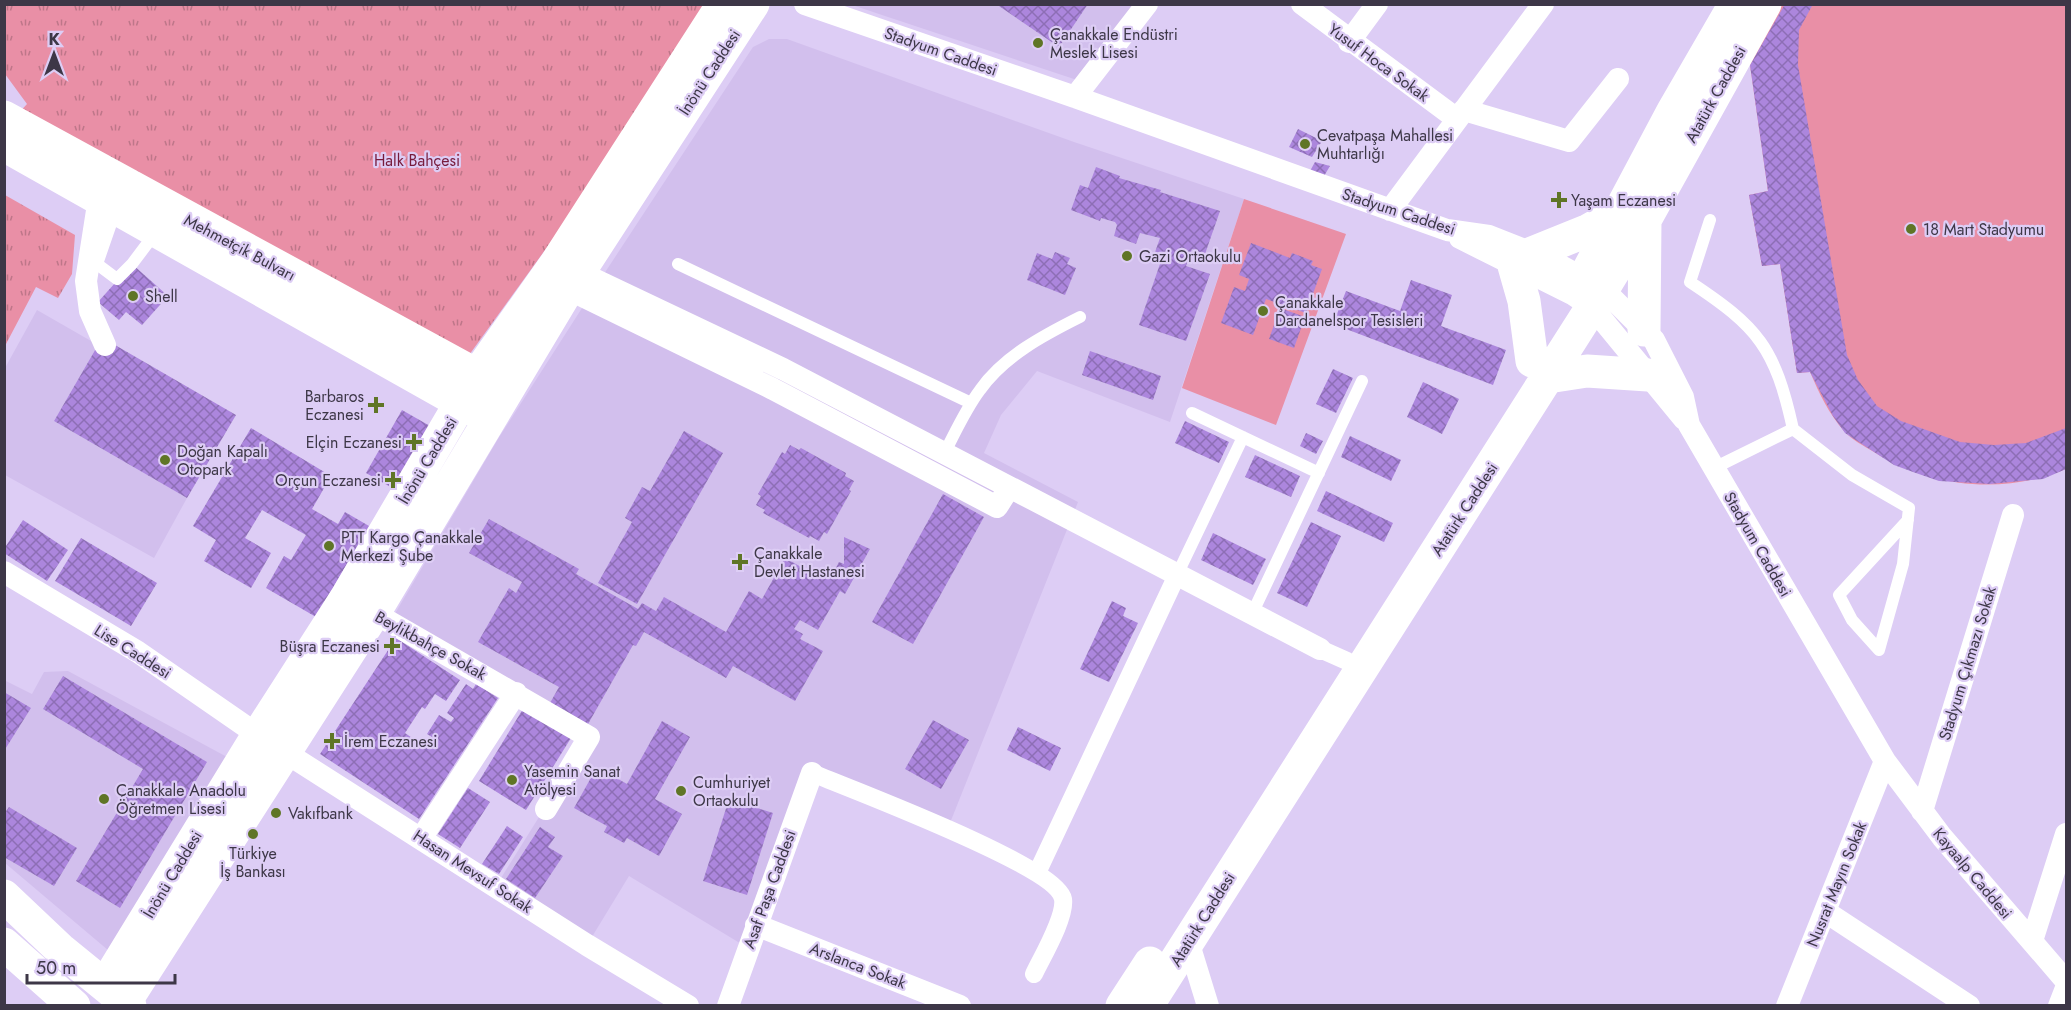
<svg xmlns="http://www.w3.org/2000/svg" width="2071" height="1010" font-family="Jost,sans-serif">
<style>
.built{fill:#d2bfed}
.grass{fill:url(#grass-tufts)}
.pitch{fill:#e98fa6}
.building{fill:url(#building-cross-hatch)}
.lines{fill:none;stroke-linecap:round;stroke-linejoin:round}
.service{stroke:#fff;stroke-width:12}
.pedestrian{stroke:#fff;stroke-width:18}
.minor{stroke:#fff;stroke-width:22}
.secondary{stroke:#fff;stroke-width:33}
.trunk{stroke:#fff;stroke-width:33}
.poi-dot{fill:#5f7526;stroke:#ddcdf5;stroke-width:2}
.labels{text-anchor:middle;stroke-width:4.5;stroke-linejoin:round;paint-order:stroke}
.poi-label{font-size:16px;fill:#3d3747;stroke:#ddcdf5;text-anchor:start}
.street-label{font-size:16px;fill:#3d3747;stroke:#ddcdf5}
.park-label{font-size:16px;fill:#771b3c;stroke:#ddcdf5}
</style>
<defs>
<pattern id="grass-tufts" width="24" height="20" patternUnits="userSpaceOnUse" patternTransform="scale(1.5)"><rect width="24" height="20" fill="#e98fa6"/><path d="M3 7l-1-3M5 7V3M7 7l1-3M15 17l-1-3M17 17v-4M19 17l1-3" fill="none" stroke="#be7689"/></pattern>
<pattern id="building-cross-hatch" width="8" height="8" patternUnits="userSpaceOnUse" patternTransform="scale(1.5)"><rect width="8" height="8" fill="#ac86dd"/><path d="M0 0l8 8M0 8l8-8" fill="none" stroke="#8d6eb5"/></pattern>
</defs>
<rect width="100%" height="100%" fill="#ddcdf5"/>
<path class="built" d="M852,5H1139L1080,81Z
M769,39H787L1074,142L1244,199L1170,422L1037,371L1001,415L984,453L1078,502L948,828L812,773L748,948L629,876L587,945L496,886L589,737L390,622L498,439L600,280L753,47Z
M37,310L98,345L54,421L187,498L154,558L5,475V368Z
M68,671L227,757L115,956L5,863L4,680L32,694L44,672Z"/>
<path class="grass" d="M701,4L711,13L590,188L464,362L14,118L27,104L5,74V5Z
M5,195L75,235L72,274L58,298L36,287L5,346Z"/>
<path class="pitch" d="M1779,5H2066V469C2004,495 1931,488 1874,452C1864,446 1852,440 1844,431C1829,414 1819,393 1810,372L1797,373L1780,264L1762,266L1749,195L1768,191L1750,65L1742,62Z
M1244,199L1346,234L1276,425L1182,388Z"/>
<path class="building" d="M996,4H1088L1059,47Z
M1785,4H1813L1799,30L1798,65L1847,355L1858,380L1877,406L1901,421L1960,442L1994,445L2026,443L2066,428V469L2043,479L1990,484L1939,481L1913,472L1894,465L1845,433L1833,416L1810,372L1797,373L1780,264L1762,266L1749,195L1768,191L1750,65Z
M1298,129L1322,141L1312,157L1289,147Z
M1315,162L1330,166L1324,176L1310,171Z
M1096,167L1120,176L1119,178L1161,190L1160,192L1220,211L1205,254L1192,249L1186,266L1210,274L1186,341L1139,325L1162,258L1154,255L1160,238L1140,233L1136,244L1114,236L1117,225L1115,222L1101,218L1100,221L1071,210L1080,185L1088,188Z
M1251,243L1290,258L1292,253L1313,261L1311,265L1322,269L1306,313L1266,299L1253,335L1221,323L1234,287L1245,291L1249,279L1239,275Z
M1055,252L1070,258L1067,264L1076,268L1065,295L1027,280L1037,253L1052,259Z
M132,264L168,296L142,325L126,312L119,320L98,302Z
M1411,280L1452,295L1441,326L1506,350L1493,385L1333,324L1346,291L1400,311Z
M1280,308L1305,317L1294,348L1269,339Z
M98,345H115L236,415L187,498L54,421Z
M1090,351L1161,376L1153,400L1082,375Z
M1333,369L1353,378L1336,413L1316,404Z
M1423,382L1459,399L1442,434L1407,417Z
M402,410L430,426L394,489L366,473Z
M1185,421L1229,442L1219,463L1175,443Z
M251,428L331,476L312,509L338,524L345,512L369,526L316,617L266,588L284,556L291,560L306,535L262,510L245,538L271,553L251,588L204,561L216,540L193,526Z
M684,431L723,453L637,604L598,583L632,522L625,518L642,487L650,491Z
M1306,433L1323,441L1316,454L1300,446Z
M1350,436L1401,460L1391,481L1341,457Z
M790,445L799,450L801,448L846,473L845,476L854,481L849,490L851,491L827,534L824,532L819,541L810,536L809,538L763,513L765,510L756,505L761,496L758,494L782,452L785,454Z
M1255,455L1300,476L1291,497L1245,477Z
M1326,491L1393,523L1384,542L1317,511Z
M943,494L984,517L913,644L872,622Z
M489,519L579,569L576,574L638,609L642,603L656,611L664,597L726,632L749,591L762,599L785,558L812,573L814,568L831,577L839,562L844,564V537L870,549L845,594L840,591L818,630L800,620L794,629L803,634L800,639L823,651L795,701L733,666L726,678L644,632L636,646L633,645L588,724L550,703L559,687L478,642L509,588L516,593L522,582L469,553Z
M23,520L68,550L47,581L4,553V549Z
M1311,522L1341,536L1307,607L1277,593Z
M1213,533L1266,559L1253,585L1201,560Z
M81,538L157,583L131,626L55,581Z
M1112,601L1126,608L1123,616L1138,623L1109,682L1080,669Z
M396,638L460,680L446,701L435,694L425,709L422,707L405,733L428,749L435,739L427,734L439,715L451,722L454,718L447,713L466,684L473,689L476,684L498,698L419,819L320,754Z
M63,676L207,762L120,908L76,881L143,769L43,709Z
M4,692L31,708L4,751Z
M523,709L571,738L526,810L479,781Z
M933,720L969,740L941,789L905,769Z
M662,721L690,737L655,799L682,814L659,856L627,838L624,843L604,832L607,826L574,808L597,767L627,784Z
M1018,727L1061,748L1050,771L1007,750Z
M468,788L490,802L460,848L438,834Z
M729,799L773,813L747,895L703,881Z
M9,807L77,848L54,886L4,857V814Z
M507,826L523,837L499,874L482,864Z
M540,827L555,837L548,847L563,856L535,898L506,879Z"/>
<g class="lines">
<path class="service" d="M116,209L97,264L117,279L132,264L156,232
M1710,220L1690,282C1758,327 1775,347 1793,429L1714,468
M678,264L971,403
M1192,413L1319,473
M1793,429L1852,475L1909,508L1903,564L1879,650
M944,454C955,433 965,410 980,390C1004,356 1044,335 1080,317
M1177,575L1243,437
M1252,614L1362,381
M1879,650L1852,620L1839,595L1908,520"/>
<path class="pedestrian" d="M1320,649L1347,661
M812,773C850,789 1057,866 1063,899C1066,917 1042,957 1034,974
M1037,873L1177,575"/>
<path class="minor" d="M805,4L1075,97L1447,230L1489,236L1550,260L1603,289L1654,340L1683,397L1689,425L1885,761L1942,837L2066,981
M1302,4L1457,119
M1349,42L1377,4
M1075,97L1147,4
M1464,110L1569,141L1618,79
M99,198L86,281L90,311L105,345
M1390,210L1543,4
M1460,238L1574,295L1592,307L1684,419
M566,266L783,369L1320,649
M556,283L773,389L997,507L1009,488
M4,572L138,652L258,735L587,945L688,1006
M362,606L589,737L546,809
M1922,811L2013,515
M422,837L516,693
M1826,912L1969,1006
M756,925L960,1006
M1188,941L1208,1006
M2032,941L2066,834
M728,1006L812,773
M1787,1006L1885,761
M2059,1006L2066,988"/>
<path class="secondary" d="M4,117L495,385
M4,145L481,414
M105,985L258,735L346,598L477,375L557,262L723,4
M125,1002L374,613L568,289L753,4"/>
<path class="trunk" d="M1532,253L1589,230L1621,212
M1514,266L1524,301L1532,361
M1581,284L1673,111L1735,4
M1644,330L1645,220
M1548,377L1587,371L1648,375
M4,896L60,949L130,1006
M4,944L74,1006
M1122,1006L1150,963
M1147,1006L1592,307L1645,220L1765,4"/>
</g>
<g class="poi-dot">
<circle cx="1038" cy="43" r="6"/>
<circle cx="1305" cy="144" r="6"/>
<path d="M1556 191h6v6h6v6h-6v6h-6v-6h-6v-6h6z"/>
<circle cx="1911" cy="229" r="6"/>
<circle cx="1127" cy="256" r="6"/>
<circle cx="133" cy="296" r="6"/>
<circle cx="1263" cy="311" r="6"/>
<path d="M373 396h6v6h6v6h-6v6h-6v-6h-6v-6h6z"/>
<path d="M411 433h6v6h6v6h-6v6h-6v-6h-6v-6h6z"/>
<circle cx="165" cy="460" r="6"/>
<path d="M390 471h6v6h6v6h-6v6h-6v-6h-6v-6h6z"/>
<circle cx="329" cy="546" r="6"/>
<path d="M737 553h6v6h6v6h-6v6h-6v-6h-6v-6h6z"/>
<path d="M389 637h6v6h6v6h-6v6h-6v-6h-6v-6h6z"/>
<path d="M329 732h6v6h6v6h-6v6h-6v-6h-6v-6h6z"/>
<circle cx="512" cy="780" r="6"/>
<circle cx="681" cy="791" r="6"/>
<circle cx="104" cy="799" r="6"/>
<circle cx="276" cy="813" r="6"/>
<circle cx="253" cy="834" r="6"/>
</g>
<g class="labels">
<g class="poi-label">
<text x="1050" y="40">Çanakkale Endüstri<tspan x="1050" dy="18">Meslek Lisesi</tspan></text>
<text x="1317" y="141">Cevatpaşa Mahallesi<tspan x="1317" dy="18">Muhtarlığı</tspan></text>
<text x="1571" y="206">Yaşam Eczanesi</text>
<text x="1923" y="235">18 Mart Stadyumu</text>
<text x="1139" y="262">Gazi Ortaokulu</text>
<text x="145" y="302">Shell</text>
<text x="1275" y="308">Çanakkale<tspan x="1275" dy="18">Dardanelspor Tesisleri</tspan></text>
<text x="364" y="402" text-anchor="end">Barbaros<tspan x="364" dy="18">Eczanesi</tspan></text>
<text x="402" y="448" text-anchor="end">Elçin Eczanesi</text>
<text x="177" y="457">Doğan Kapalı<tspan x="177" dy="18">Otopark</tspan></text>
<text x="381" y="486" text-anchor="end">Orçun Eczanesi</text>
<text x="341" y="543">PTT Kargo Çanakkale<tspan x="341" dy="18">Merkezi Şube</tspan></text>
<text x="754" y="559">Çanakkale<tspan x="754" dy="18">Devlet Hastanesi</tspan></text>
<text x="380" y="652" text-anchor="end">Büşra Eczanesi</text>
<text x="344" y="747">İrem Eczanesi</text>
<text x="524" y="777">Yasemin Sanat<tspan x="524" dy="18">Atölyesi</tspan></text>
<text x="693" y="788">Cumhuriyet<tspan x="693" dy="18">Ortaokulu</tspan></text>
<text x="116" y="796">Çanakkale Anadolu<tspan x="116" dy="18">Öğretmen Lisesi</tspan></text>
<text x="288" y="819">Vakıfbank</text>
<text x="253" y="859" text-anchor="middle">Türkiye<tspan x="253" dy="18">İş Bankası</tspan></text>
</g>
<g class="street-label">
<text transform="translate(941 51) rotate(19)" y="6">Stadyum Caddesi</text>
<text transform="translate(1379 62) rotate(36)" y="6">Yusuf Hoca Sokak</text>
<text transform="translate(709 72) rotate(-57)" y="6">İnönü Caddesi</text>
<text transform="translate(1715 94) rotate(-61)" y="6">Atatürk Caddesi</text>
<text transform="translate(1399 211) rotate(18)" y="6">Stadyum Caddesi</text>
<text transform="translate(240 247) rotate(28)" y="6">Mehmetçik Bulvarı</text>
<text transform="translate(427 460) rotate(-59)" y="6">İnönü Caddesi</text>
<text transform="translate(1464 509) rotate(-57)" y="6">Atatürk Caddesi</text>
<text transform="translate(1758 544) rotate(60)" y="6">Stadyum Caddesi</text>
<text transform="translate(431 645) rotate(29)" y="6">Beylikbahçe Sokak</text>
<text transform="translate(133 651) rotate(32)" y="6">Lise Caddesi</text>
<text transform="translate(1967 663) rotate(-73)" y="6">Stadyum Çıkmazı Sokak</text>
<text transform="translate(473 871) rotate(33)" y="6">Hasan Mevsuf Sokak</text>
<text transform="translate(1973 873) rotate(50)" y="6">Kayaalp Caddesi</text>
<text transform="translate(172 874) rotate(-59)" y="6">İnönü Caddesi</text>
<text transform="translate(1836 884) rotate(-68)" y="6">Nusrat Mayın Sokak</text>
<text transform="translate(769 889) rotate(-70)" y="6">Asaf Paşa Caddesi</text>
<text transform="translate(1202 919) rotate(-58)" y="6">Atatürk Caddesi</text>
<text transform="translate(858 965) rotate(21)" y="6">Arslanca Sokak</text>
</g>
<g class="park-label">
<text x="417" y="166">Halk Bahçesi</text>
</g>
</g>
<rect width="2071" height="1010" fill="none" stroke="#3d3747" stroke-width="12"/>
<g transform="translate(54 54)" stroke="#ddcdf5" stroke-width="4.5" paint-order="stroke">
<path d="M0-4.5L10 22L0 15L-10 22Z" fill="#3d3747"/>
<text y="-9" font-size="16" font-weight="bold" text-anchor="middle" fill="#3d3747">K</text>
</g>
<path d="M27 974v9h148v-9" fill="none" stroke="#3d3747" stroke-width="3"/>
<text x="36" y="974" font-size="18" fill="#3d3747" stroke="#ddcdf5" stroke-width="4.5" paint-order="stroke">50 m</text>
</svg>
